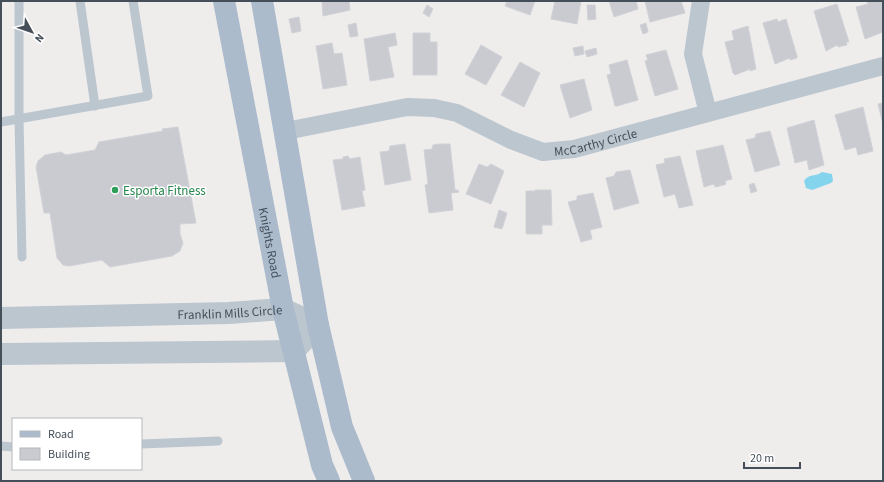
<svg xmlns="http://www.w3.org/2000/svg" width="884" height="482" font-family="'Source Sans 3',sans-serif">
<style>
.water{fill:#84d4ed}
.building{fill:#c9cbd1;stroke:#d0d2d8}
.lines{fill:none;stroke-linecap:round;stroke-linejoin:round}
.service{stroke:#bcc6cf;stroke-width:9}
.minor{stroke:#bcc6cf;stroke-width:18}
.tertiary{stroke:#bcc6cf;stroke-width:22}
.primary{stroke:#abbbcc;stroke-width:22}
.leisure-dot{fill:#2e9e5b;stroke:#fff;stroke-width:1.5}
.labels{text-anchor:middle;stroke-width:3;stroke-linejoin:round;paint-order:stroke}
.street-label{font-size:13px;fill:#444f5a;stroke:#fff}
.leisure-label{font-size:13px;fill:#27864d;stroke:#fff;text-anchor:start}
</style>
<rect width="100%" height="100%" fill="#efecec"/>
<path class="water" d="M822,172L832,174L833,181L831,183L812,190L806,188L804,181C809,173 816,177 822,172Z"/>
<path class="building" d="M322,1H349L350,10L323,16Z
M507,1H535L530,15L505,6Z
M555,1H581L577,24L551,19Z
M609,1H636L638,9L614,17Z
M645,1H681L685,13L650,22Z
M867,1L883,2V32L865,39L856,7L868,4Z
M837,4L849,42H846L847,45L838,47L837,45L826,51L814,11Z
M427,5L433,9L429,17L423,13Z
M587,5H595L596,19L588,20Z
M299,17L301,31L292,33L289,19Z
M777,19L778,22L786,19L797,56V58L790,60V58L775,64L763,23Z
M356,23L358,36L350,37L348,25Z
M646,23L648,32L643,34L640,25Z
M748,26L756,69L750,71V69L735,75L733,73L725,42L734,40L732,31Z
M395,33L397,45L388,47L394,77L370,81L364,39Z
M413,33H430V42H437V75H413Z
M332,43L334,54L342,53L347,85L323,89L316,46Z
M481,45L502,57L486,85L465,74Z
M583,46L584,54L575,56L573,48Z
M596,48L597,54L587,57L585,51Z
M666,50L678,89L655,96L645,61L648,60L646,55Z
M627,60L638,100L617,106H615L607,75L611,74L609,65Z
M520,62L540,73L524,107L501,95Z
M584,79L592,110L570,118L560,85Z
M883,103V124L878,104Z
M863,107L873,151L858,155L856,147L845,150L835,115Z
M814,120L824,165L809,170L807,160L795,163L787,128Z
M178,127L196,223L180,224V234L183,243L180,251L172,256L110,267L102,260L69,266L63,265L57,258L50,213H44L36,167L38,161L45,155L61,152L66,155L95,150L99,142L163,131L162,129Z
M770,131L780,165L755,172L746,140L755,138L756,134Z
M405,144L411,180L385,185L380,152L389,151L390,146Z
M439,144H450L455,190H458L459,192L451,193L453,210L429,213L425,185L428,184L424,150L432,149L433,145Z
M723,145L732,179L725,181L726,184L721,186L719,183L720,186L715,187L714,184L704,187L696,151Z
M348,156L350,159L360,157L365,190L362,191L365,206L342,210L333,160L343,159V157Z
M680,156L693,205L679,208L675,194L664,197L656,165L665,163L664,159Z
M479,164L487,167L491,164L504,171L491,204L466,194Z
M630,170L639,203L614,210L606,178L614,176L616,172Z
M754,183L757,191L751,193L749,185Z
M535,190H551L552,225H542V234H526V191H535Z
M593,193L602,227L590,230L592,239L581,242L568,202L577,200V196Z
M499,210L507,213L502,229L494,227Z"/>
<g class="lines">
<path class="service" d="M19,1V119L22,257
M80,1L95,106
M1,122L148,96L133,1
M141,444L218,441
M1,446L13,447"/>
<g class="minor">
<path d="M701,1L693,54L708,113"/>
<path id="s1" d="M286,131L407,107L434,108L457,113L511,140L543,152L574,149L883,66"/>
</g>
<path class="tertiary" id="s2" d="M1,318L229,313L283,309L318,325L294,351L1,354"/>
<g class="primary">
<path id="s3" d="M224,1L283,309L322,465L329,481"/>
<path d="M262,1L318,325L342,427L364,481"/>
</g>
</g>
<circle class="leisure-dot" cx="115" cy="190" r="4"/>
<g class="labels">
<g class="street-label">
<text dy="5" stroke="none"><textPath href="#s1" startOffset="322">McCarthy Circle</textPath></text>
<text dy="5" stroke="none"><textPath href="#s3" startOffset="246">Knights Road</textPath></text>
<text dy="5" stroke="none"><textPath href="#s2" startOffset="229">Franklin Mills Circle</textPath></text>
</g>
<g class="leisure-label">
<text x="123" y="195">Esporta Fitness</text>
</g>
</g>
<rect width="884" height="482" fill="none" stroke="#444f5a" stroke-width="4"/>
<rect x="12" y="418" width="130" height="52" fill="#ffffff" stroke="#b4b9bd"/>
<rect x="20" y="431" width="20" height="6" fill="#abbbcc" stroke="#b4b9bd"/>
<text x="48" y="438" font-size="12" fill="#444f5a">Road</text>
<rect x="20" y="448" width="20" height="12" fill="#c9cbd1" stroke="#b4b9bd"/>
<text x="48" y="458" font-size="12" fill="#444f5a">Building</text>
<g transform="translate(32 32) rotate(130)" stroke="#ffffff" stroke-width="3" paint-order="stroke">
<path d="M0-3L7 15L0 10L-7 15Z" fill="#444f5a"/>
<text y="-6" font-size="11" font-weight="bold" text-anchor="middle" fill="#444f5a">N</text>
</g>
<path d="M744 462v6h56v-6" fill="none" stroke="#444f5a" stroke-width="2"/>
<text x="750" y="462" font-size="12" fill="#444f5a" stroke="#ffffff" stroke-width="3" paint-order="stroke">20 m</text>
</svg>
